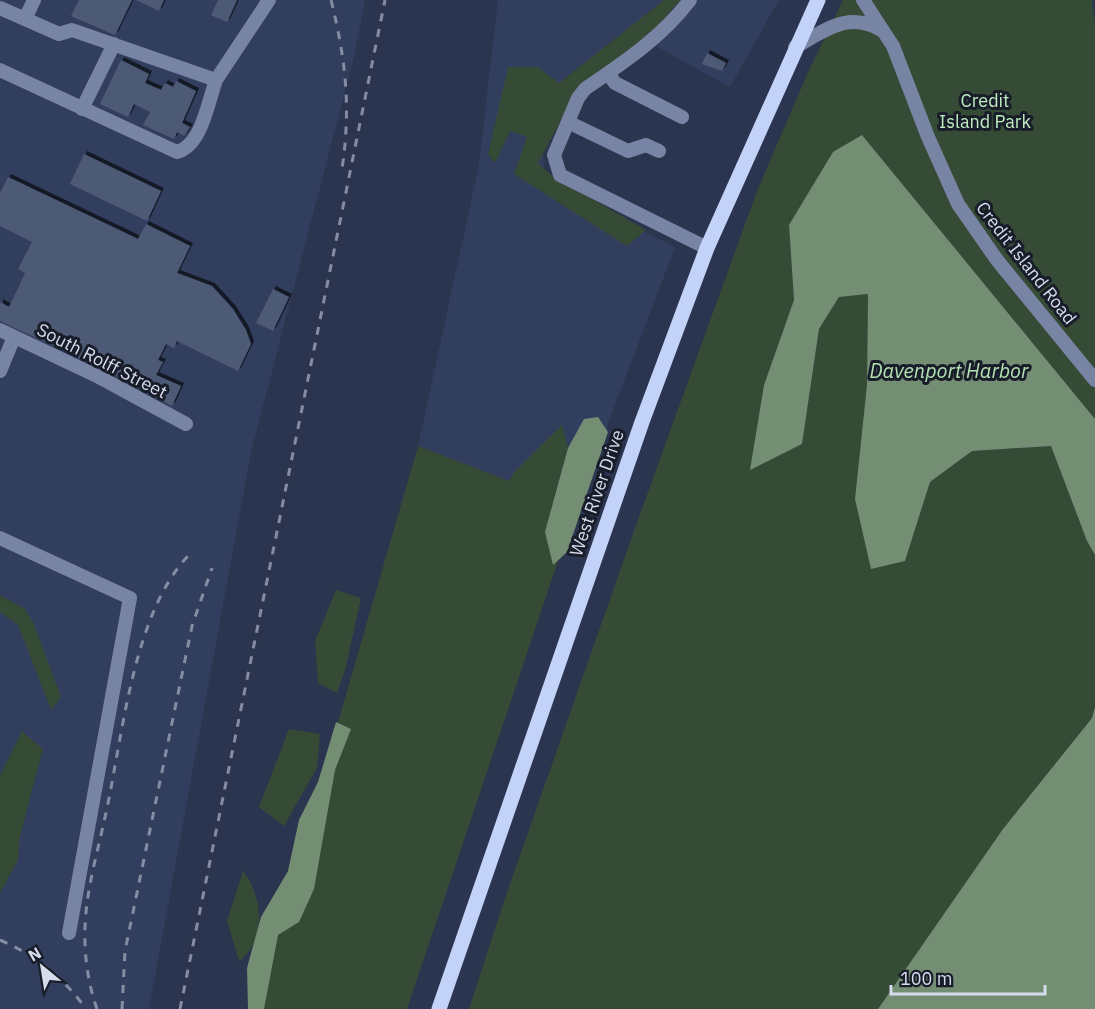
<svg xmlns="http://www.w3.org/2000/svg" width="1095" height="1009" font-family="'IBM Plex Sans',sans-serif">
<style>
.built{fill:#323e5e}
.green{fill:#354b35}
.water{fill:#748e74}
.building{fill:#4e5a76;filter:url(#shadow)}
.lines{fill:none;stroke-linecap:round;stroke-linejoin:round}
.minor{stroke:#7884a3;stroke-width:14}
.major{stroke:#c3d2f8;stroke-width:15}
.rail{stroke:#848da2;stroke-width:3;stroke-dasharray:8 8;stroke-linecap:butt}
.labels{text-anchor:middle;stroke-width:6;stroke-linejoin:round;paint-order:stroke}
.park-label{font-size:18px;fill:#bfedbf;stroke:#181d29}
.street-label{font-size:18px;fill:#d5dcec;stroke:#181d29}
.water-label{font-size:20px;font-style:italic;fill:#b4e1b3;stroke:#181d29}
</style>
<defs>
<filter id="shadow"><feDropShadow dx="3" dy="-3" stdDeviation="0" flood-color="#0009"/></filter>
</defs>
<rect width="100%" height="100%" fill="#2b354f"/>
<path class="built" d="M0,0H365L354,57L251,452L149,1009H0Z
M498,0H675L579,80L542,142L545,181L675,247L576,508L418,446L479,165Z
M697,0H779L730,87L654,45L690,12Z"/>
<path class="green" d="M664,0H681L648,36L579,87L538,163L551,175L646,230L627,246L514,174L527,137L510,131L495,163L488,154L508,67H538L559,83Z
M843,0H1092L1095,24V419L862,135L789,225L794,300L764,385L751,469L802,444L819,329L839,297L868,294L867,385L905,561L930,482L972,451L1051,446L1087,541L1095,555V707L1092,718L1035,789L878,1009H469L505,898L635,528L757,191L809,70Z
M562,425L568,448L554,499L576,508L407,1009H255L418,446L509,481L514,472Z
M336,590L361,598L345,671L337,693L318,683L315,641Z
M0,595L24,608L34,624L61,697L51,710L18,625L0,612Z
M289,729L320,734L317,768L284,826L259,807Z
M22,731L43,749L20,836L18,860L0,893V775Z
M243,871C263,896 267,941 239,961L227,921Z"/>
<path class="water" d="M862,135L1095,419V555L1087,541L1051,446L972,451L930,482L905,561L871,569L855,499L867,385L868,294L839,297L819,329L802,444L750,470L764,385L794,300L789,225L833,152Z
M598,417L608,432L567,552L553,565L545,532L568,448L584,419Z
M1095,707V1009H878L1003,829L1092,718Z
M336,722L351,729L335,770L314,889L299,922L278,935L264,1009H248L247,968L261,917L288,871L299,820L318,782Z"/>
<path class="building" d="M79,0H132L115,35L71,16Z
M136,0H164L159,11Z
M218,0H237L227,22L211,15Z
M707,53L726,63L722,71L702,64Z
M121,60L149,74L145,83L161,90L165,83L173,87L176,81L196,91L182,123L190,127L184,136L177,132L174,139L143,125L150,112L134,104L128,117L100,104Z
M84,154L161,191L147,221L70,184Z
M8,177L138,239L146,224L190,246L177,273L212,286L233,309L246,330L251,344L238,371L177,341L174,348L166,344L158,360L163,362L156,375L181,386L172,406L103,369L0,321V302L9,307L25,273L18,269L32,242L0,226V193Z
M273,289L289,297L273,331L256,323Z"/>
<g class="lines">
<path class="minor" d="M690,0C661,38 624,62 585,89L578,98L554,155L560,175L707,248
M863,0L893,46L928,137L958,204L997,260L1095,380
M0,8L59,34L72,30L216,80L269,0
M25,19L34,0
M795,47C826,30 849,10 883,31
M0,70L177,152C202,145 208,102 216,80
M608,73L615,83L682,117
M82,109L114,44
M568,122L628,151L646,145L659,151
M0,330L99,377L186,424
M0,371L14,337
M0,538L130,598L69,933"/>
<path class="major" d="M439,1009L642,422L707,248L818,0"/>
<path class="rail" d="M331,0C346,60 351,108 342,169
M0,940C35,955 64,978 86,1009
M97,1009C88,984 84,954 85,928C86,889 99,847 107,808C123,732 134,613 188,556
M122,1009L125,951L192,626L212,568
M180,1009L385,0"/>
</g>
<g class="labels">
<g class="park-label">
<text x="985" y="107">Credit<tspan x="985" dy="21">Island Park</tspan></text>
</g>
<g class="street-label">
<text transform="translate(1026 263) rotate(52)" y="6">Credit Island Road</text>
<text transform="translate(102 361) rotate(27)" y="6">South Rolff Street</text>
<text transform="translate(597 493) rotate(-71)" y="6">West River Drive</text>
</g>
<g class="water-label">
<text x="949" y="378">Davenport Harbor</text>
</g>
</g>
<g transform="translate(42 967) rotate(330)" stroke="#181d29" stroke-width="4.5" paint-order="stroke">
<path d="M0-4.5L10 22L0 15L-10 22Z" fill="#d5dcec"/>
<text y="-9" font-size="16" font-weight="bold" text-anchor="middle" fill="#d5dcec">N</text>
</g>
<path d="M891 985v9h154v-9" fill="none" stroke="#d5dcec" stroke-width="3"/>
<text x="900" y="985" font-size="18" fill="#d5dcec" stroke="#181d29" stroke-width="4.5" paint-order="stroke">100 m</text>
</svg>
